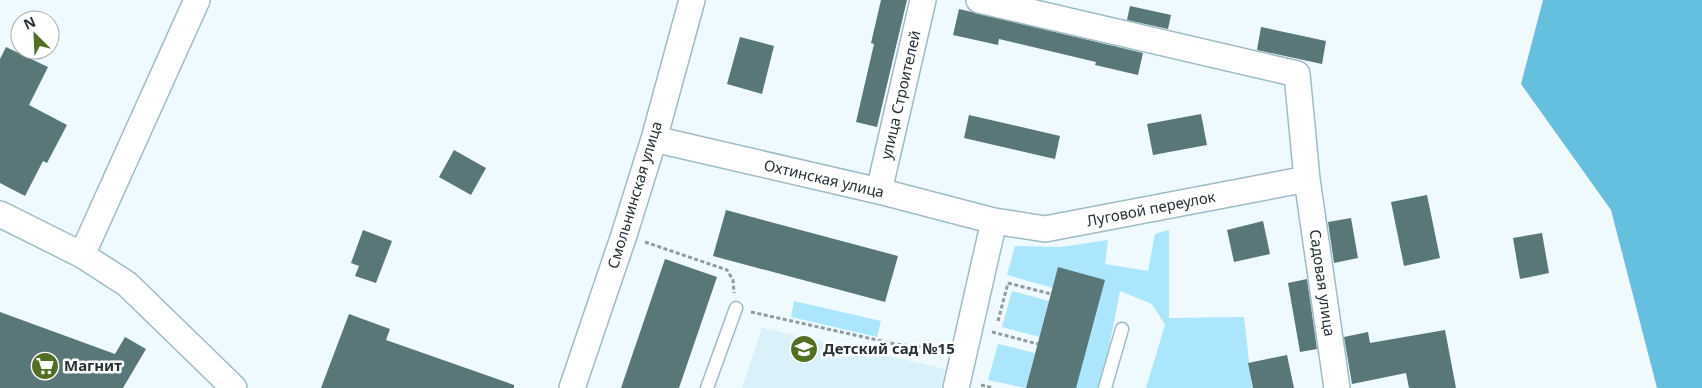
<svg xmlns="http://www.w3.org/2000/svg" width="1702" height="388" font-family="'Noto Sans',sans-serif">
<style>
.built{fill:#daf1f9}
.green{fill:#abe6fd}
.forest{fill:#65bfde}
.building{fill:#597679}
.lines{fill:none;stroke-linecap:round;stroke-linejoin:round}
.service-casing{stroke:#9fbbc6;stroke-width:15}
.minor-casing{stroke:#9fbbc6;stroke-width:28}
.path{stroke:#909ba0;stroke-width:3;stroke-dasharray:4 2.5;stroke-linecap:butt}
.service{stroke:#fff;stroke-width:12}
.minor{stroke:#fff;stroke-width:25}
.labels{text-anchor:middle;stroke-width:5;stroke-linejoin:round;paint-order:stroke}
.street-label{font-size:15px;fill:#263135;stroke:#fff}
.poi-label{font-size:15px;font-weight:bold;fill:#263135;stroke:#fff;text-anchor:start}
</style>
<rect width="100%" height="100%" fill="#eefaff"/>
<path class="built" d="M762,328L946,369L941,388H742Z"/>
<path class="green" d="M1169,230V318L1244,317L1252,388H1146L1165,325L1152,304L1120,291L1101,388H1076L1053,288L1007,275L1015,246L1061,247L1108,240L1105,264L1148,271L1155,234Z
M1012,291L1049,301L1040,337L1002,327Z
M794,301L881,321L877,337L791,317Z
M998,344L1035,353L1026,388L988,380Z"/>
<path class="forest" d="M1543,0H1702V388H1657L1611,210L1521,84Z"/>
<path class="building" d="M881,0H907L877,127L856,122L874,44L871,43Z
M1130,6L1171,15L1168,29L1127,20Z
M959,9L1143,53L1138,75L1095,65L1096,62L999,39L998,45L953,35Z
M1261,27L1326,41L1322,64L1257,50Z
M740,37L774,46L762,94L727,84Z
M6,47L48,67L29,105L67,125L47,163L43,161L25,196L0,183V59Z
M1201,114L1207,145L1153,155L1147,124Z
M969,115L1060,136L1055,159L964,138Z
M454,150L486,168L471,195L439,177Z
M1427,195L1440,258L1404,266L1391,202Z
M726,210L898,256L885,302L713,256Z
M1351,218L1358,258L1334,263L1328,222Z
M1263,221L1270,254L1234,262L1227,230Z
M363,230L392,241L376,283L355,276L359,266L351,263Z
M1542,233L1549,273L1520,279L1513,238Z
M665,259L717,277L679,388H621Z
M1058,267L1105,280L1076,388H1026Z
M1307,279L1317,349L1300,352L1288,283Z
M0,312L115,354L125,337L146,349L123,388H0Z
M349,314L390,329L386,340L514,385V388H321Z
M1445,330L1456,388H1409L1406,373L1352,384L1344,337L1368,332L1370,343Z
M1287,355L1294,388H1253L1248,363Z"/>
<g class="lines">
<g class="service-casing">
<path id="service" d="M707,388L736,308
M1105,388L1122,329"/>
</g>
<g class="minor-casing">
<path id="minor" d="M979,0L1297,74L1307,179L1337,388
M654,139L879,191L994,221L1045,229L1307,179
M879,191L923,0
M0,214L82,255L127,284L234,388
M82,255L197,0
M572,388L624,235L654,139L692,0
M956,388L994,221"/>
</g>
<path class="path" d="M645,242L727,270L733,280L734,293
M1008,283L1051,294
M751,312L895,344L941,349
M998,321L1008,283
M992,332L1038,344
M981,385L993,388"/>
<use href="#service" class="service"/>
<use href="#minor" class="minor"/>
</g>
<defs>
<g id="school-disc" transform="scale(1.4375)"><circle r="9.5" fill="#516e23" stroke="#fff"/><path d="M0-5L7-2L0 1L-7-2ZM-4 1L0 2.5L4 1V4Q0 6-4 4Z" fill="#fff"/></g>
<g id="supermarket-disc" transform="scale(1.4375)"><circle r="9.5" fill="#516e23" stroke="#fff"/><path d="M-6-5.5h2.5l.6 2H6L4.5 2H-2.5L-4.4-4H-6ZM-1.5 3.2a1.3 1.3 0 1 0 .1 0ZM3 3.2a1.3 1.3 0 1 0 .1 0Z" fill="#fff"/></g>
</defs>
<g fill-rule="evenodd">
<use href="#school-disc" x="804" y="349"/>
<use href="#supermarket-disc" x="45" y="366"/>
</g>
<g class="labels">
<g class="street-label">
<text transform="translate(901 95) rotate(-77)" y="5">улица Строителей</text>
<text transform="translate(824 179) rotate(13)" y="5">Охтинская улица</text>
<text transform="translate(635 195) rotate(-73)" y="5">Смольнинская улица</text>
<text transform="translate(1151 209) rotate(-11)" y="5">Луговой переулок</text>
<text transform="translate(1322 283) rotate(82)" y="5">Садовая улица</text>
</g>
<g class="poi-label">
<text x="823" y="354">Детский сад №15</text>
<text x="64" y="371">Магнит</text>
</g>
</g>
<g transform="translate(35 35) rotate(336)"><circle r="24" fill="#ffffff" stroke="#a8adae"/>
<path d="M0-4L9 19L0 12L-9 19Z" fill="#516e23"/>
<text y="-8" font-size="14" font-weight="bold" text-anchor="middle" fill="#263135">N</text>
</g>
</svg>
